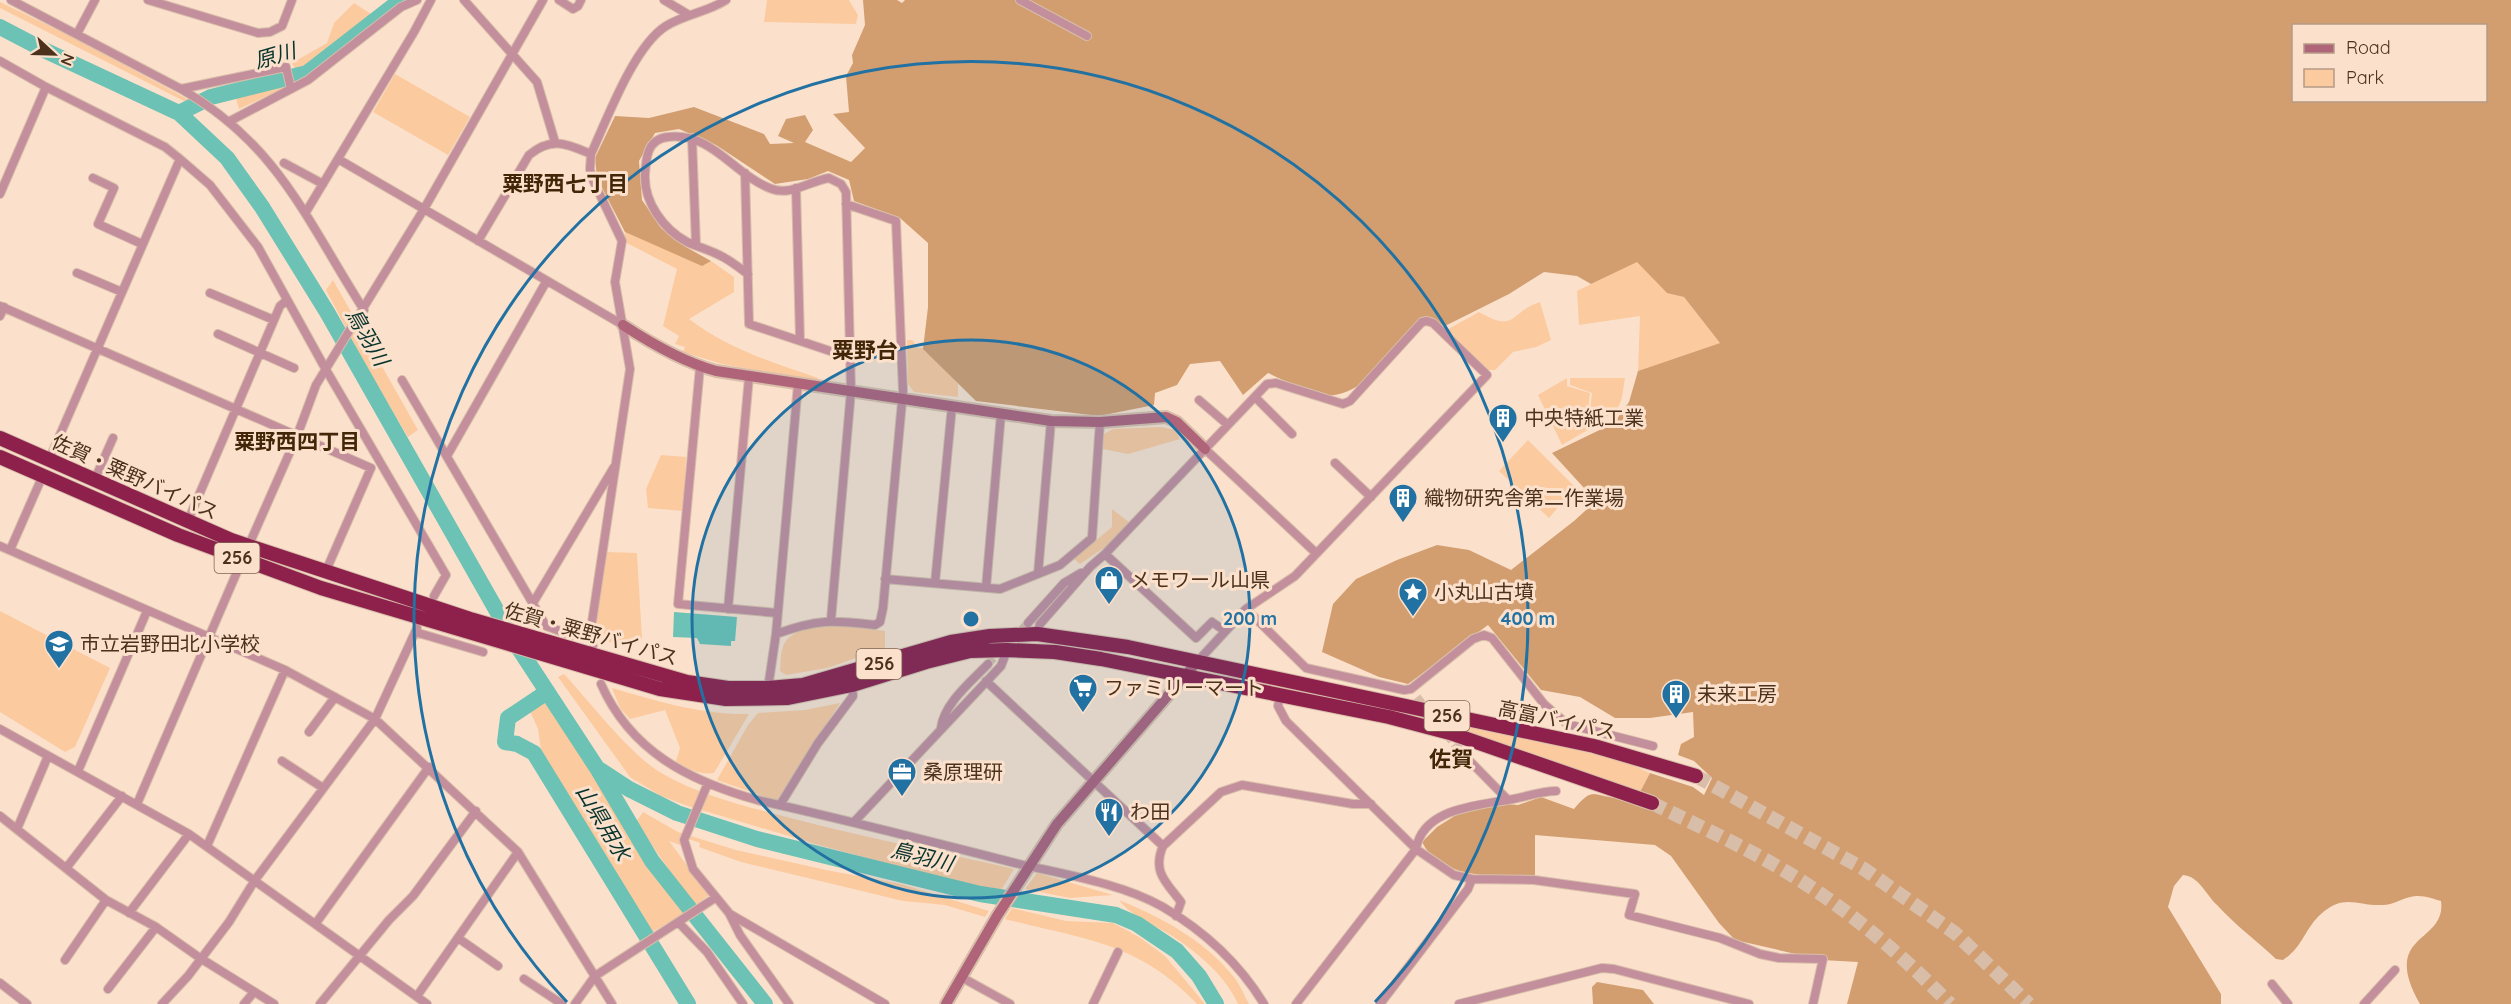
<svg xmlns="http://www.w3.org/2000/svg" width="2511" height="1004" font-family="Quicksand,'Noto Sans JP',sans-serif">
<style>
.green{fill:#fcca9f}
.forest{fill:#d29e70;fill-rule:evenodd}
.water{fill:#6cc2b4}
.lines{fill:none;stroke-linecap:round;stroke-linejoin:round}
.river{stroke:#6cc2b4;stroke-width:16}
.street-tunnel{stroke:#d8bea9;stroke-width:8;stroke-dasharray:8 4;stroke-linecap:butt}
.highway-tunnel{stroke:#d8bea9;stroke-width:14;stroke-dasharray:14 7;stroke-linecap:butt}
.street-casing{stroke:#d8bea9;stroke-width:10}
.secondary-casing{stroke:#d8bea9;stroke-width:14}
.highway-casing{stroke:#d8bea9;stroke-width:16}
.street{stroke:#c48f9d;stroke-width:8}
.secondary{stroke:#af647a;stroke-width:10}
.highway{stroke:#8d214c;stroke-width:14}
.ring{fill:none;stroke:#2271a3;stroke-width:3}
.labels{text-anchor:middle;stroke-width:6;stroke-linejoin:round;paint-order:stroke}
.shield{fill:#fbe1cc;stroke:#806651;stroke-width:1.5}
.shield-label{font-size:18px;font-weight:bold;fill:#4c321c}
.poi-label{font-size:20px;fill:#4c321c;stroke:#fbe1cc;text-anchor:start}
.street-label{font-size:20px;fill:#4c321c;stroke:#fbe1cc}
.water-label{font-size:21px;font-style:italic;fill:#08332d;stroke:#fbe1cc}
.neighbourhood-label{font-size:21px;font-weight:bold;fill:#432608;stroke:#fbe1cc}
.quarter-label{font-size:22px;font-weight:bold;fill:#432608;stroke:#fbe1cc}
.centre{fill:#2271a3;stroke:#fbe1cc;stroke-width:3}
.ring-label{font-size:18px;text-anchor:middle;font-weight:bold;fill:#2271a3;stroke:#fbe1cc;stroke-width:6;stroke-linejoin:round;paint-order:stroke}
</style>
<rect width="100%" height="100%" fill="#fbe1cc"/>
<path class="green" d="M767,0H849L858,15L856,24L764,22Z
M0,2L72,37L191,101L186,102L0,8Z
M354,3L371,14L315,59L296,72L292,63L327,43L334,23Z
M395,74L470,117L448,155L373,112Z
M284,85L282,89L239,109L236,98Z
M625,232L702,265L711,261L734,277V292L689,319C729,349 771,362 818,378V381L722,364L683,352L685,347L675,344L679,336L663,326L677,269L625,242Z
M1637,261L1667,292L1684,297L1720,343L1638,371L1640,316L1579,325L1577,291Z
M333,280L418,430L408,437L368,370L326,290Z
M1540,302L1551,340L1536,347L1513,352L1495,370H1487L1443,332L1479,312C1517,334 1509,312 1540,302Z
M907,340H912L918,348H925L958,384V397L914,392L908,384Z
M1567,378V386L1590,393L1588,412L1594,420L1591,428L1562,445L1538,395Z
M1570,378H1625C1621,402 1623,412 1597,420L1590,411L1592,393L1570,385Z
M1161,427L1175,430L1180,439L1128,454L1103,449L1104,434L1113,429Z
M1528,440L1575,487L1549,518L1499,471Z
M661,455L686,457L683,511L648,508L646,489Z
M1112,509L1130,523L1108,545L1080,564L1074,559L1112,527Z
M607,552L637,553L642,639L598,643L596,620Z
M0,611L110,668L75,747L65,752L0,712Z
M837,625L885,631V648L827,668L786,675L780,671C781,663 780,654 783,647C788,628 821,626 837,625Z
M564,674C590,702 631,756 663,774C698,794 740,805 779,815C856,836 936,851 1014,869L1001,890L983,889L819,845L688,806L661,796L630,777L558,677Z
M612,688C657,701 701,715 749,714L714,773C699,775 688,769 676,761L680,748L665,710L630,719L620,708Z
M544,702C597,768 640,841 688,911L652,932L542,757L538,729L530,711Z
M840,703L777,801L717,780L748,725L758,713L805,710Z
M1440,720L1621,760L1650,773L1640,792L1439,725Z
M643,812L678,832L736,850L826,870L901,884L989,911L985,917L945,905L903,901L741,862L699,847L700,843L683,837L680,845L669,841L709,895L694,906L636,822Z
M1037,873L1113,895L1070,898L1025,889Z
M1119,900C1161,917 1204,940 1233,976C1240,984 1244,995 1249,1004H1238C1225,975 1196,951 1169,934C1152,924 1131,916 1119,900Z
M1012,908L1066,921L1113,923L1139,937L1165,956L1205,1004H1197C1139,942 1082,939 1005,919Z"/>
<path class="forest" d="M863,0H897L902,3L905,0H2511V1004H2420C2379,932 2447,944 2441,901C2434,899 2426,896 2418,896C2407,895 2395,905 2382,905C2357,906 2344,893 2321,914C2305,928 2303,947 2283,960L2276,959C2257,941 2235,925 2217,905C2206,895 2199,876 2183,875L2174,886L2168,907L2221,994V1004H1847L1858,962L1822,960L1735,940L1719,923L1671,856L1655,845L1535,835V876C1499,876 1441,881 1422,842L1437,827L1461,812L1496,803L1518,805L1541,797L1574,809C1594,786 1592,796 1616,798C1624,798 1633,794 1640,792L1650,773L1693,787L1704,795L1712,778L1694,761L1678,755L1681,744L1694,737L1693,712L1650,718H1615L1580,697L1541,690L1488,625L1408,684L1379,677L1322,652L1333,604L1356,579L1397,560L1437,545L1469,550L1511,570L1574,521L1596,501L1552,453L1614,423L1629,402L1638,371L1720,343L1684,297L1667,293L1637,262L1591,284L1577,276L1544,272L1509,294L1445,326L1428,319C1405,343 1361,401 1324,395C1307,393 1284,380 1268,373L1243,395L1220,361L1190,364L1177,385L1155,393L1154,405L1099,416L976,401L923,349L928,307V243L900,218L854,201L849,180L828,171L808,179L775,184L716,145L679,129L655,133L639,161L642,200L661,228L686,247L711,261L702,266L625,232L597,178L595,158L615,116L649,118L694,107L764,134L770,144L794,143L778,136L786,119L805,115L813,130L805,142L851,162L865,148L833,114L849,112L846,76L853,63L852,55L865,25ZM2294,26H2486V100H2294Z
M1597,982L1643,990L1654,1004H1593L1592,987Z"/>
<path class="water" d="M674,612L737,617L735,641H731V646L700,644L697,638L673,637Z"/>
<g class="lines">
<path class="river" d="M0,27L44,50L179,113L227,158L262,207L327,312L514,641L597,768L652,861L765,1004
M179,113L211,97L307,73L401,0
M547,692L508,718L505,742L517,744L534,753L688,1004
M600,770L629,789L677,813L757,839L980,894L1116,915L1137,924L1177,951L1199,976L1216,1004"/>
<path class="street-tunnel" d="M988,664L1028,623
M1417,697L1458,749"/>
<path class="highway-tunnel" d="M1696,776L1864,869L1955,933L2029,1004
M1652,803C1698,826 1746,847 1790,874C1849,910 1902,955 1950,1004"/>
<g class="street-casing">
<path id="street" d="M11,0L181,89L286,67L291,89
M148,0L258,33L270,32L282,26L292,0
M464,0L537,82L555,142
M559,0L573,9L578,6L581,0
M664,0L689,15
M1020,0L1087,36
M77,34L95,0
M0,61L46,87L0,194
M46,87L165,147L180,159L49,460
M181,89C278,144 307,221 364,310
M230,121L308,80L401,7L417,0
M692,138L696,245
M180,159L210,185L258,247L325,368L446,575L434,596
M338,159L623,325
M284,163L323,184
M745,173L749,324L851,358
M93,178L114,188L98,224L142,244
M796,188L800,340
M306,212L414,32L431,0
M478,241L529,155C552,136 567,144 591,154
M77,273L122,292
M748,274C739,268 730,260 721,256C710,250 698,247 687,242C663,229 644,202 645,175C646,158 647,139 668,137C713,132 733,175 772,189C790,196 810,181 829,178L841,184L846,192L851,391L831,620
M210,293L274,320
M0,306L371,468L325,573
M0,316L4,307
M218,334L294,368
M700,367L678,604L777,613
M402,380L546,626L571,635L591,634
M1255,397L1292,434
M1199,400L1228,425
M1205,449L1316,553
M447,456L546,282
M1335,463L1371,497
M94,481L113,438
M187,523L280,306L287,300
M0,546L285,670L375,719L518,852L612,1004
M248,547L297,436L316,385L424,209L543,0
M10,550L43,475
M1105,554L1196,638L1212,622L1225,631
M1038,574L1051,421
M885,579L1000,589L1060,565L1092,538L1100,422
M935,583L952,406
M986,588L1001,414
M533,603L614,467
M728,609L749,377
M1246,609L1306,668L1404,690L1411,689L1473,639L1484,635L1492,638L1544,704L1567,724L1653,746
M1028,623L1064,583L1081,573
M415,632L483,652
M776,634L798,384
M1037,634L1040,624L1090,567L1105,554L1267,384L1276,383L1343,404L1350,401L1422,322L1427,321L1433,323L1487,375L1295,576L1246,609L1197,662
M593,645L592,622L630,369L615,282L622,241L592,178L590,169L591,154C607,119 634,46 666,26C685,14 708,12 726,0
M986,681L1163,846
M601,684C631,752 690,781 757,800C843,819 929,841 1015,863C1062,874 1121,883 1163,907C1204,931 1239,963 1264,1004
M768,688L776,634C818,619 831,620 875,625L880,622L883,608L903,391L896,221L846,204
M1280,696L1278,706L1286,721L1416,849L1454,875L1472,879L1534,880L1635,894L1629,915L1720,938L1760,954L1779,958L1823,959L1813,1004
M941,728C944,703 972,681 988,664
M0,729L189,834L427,1004
M309,732L335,697
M1458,749L1508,800
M282,761L323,788
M78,771L147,611
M708,783L684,840L693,869L729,913L740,935L789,1004
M137,804L243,558
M780,805L818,743L853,696L852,685
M0,816L106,900L156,927L200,958L274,1004
M854,822L1001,666L1007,650
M17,829L48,756
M207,846L285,670
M67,867L122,796
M129,913L189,834
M730,914L885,1004
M1176,916L1181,902C1166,882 1152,872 1163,846L1221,792L1242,785L1353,804H1371
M316,923L429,767
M679,923L707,952L743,1004
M458,938L498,966
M65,960L106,900
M961,977L1010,1004
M524,979L562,1004
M0,983L27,1004
M2272,984L2288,1004
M108,989L156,927
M417,996L518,852
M162,1004L188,976L229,922L255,880L375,719L417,628
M244,1004L254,992
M320,1004L389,920L413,896L476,811
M575,1004L595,976L715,898
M1093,1004L1118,952
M1296,1004L1416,849C1423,809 1474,806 1507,800C1524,798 1539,791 1556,791
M1380,1004L1468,889L1472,879
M1459,1004L1602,968L1614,969L1749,1004
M2364,1004L2395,970"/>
</g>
<g class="secondary-casing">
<path id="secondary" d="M623,325C652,344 683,362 716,371L1051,421L1100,422L1166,417L1177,422L1205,449
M946,1004L997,916L1057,824L1196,663"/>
</g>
<g class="highway-casing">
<path id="highway" d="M0,438L231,540L470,619L687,682L728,688H768L803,685L951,642L990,636L1037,634L1128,647L1594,746L1696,776
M0,457L178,535L321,588L660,689L726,699L788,698L852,685L926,662L970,651L1007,650L1055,652L1101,659L1389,717L1450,733L1652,803"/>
</g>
<use href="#street" class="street"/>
<use href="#secondary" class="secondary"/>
<use href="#highway" class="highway"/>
</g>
<circle cx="971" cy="619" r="279" fill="#2271a3" fill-opacity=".12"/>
<g class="ring">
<circle cx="971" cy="619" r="279"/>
<path d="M567 1002A557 557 0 1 1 1375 1002"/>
</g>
<defs>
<g id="building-pin" transform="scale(1.5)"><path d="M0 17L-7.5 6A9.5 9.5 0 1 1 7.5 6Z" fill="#2271a3" stroke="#fbe1cc"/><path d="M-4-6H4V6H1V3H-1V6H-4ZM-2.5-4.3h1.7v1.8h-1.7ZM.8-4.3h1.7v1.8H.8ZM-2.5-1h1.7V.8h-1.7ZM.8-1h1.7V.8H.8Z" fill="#fff"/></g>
<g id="shop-pin" transform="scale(1.5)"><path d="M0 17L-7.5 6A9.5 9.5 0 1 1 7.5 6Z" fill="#2271a3" stroke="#fbe1cc"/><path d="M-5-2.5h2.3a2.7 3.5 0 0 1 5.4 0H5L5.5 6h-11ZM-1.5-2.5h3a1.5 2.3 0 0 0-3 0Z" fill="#fff"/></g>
<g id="sight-pin" transform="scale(1.5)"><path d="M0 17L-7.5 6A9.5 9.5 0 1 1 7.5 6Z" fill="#2271a3" stroke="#fbe1cc"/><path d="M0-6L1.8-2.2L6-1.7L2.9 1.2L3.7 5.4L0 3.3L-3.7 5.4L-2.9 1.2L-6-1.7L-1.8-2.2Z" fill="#fff"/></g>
<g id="school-pin" transform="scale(1.5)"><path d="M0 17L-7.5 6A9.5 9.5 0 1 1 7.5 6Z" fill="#2271a3" stroke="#fbe1cc"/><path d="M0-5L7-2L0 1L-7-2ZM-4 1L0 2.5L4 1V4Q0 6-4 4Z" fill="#fff"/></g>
<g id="supermarket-pin" transform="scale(1.5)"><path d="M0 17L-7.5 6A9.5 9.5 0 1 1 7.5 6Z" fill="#2271a3" stroke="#fbe1cc"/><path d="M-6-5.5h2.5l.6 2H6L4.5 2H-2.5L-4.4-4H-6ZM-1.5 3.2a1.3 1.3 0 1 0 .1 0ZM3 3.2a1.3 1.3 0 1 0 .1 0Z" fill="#fff"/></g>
<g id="office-pin" transform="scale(1.5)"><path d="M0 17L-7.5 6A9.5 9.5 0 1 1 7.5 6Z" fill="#2271a3" stroke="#fbe1cc"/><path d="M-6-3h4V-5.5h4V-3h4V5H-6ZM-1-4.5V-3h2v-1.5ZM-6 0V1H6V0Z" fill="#fff"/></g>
<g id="restaurant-pin" transform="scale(1.5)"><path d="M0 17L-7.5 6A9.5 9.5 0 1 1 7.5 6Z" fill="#2271a3" stroke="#fbe1cc"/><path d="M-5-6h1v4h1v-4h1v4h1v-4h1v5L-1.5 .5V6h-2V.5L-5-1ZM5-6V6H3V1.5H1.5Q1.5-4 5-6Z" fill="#fff"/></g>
</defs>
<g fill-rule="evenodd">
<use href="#building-pin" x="1503" y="418"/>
<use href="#building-pin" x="1403" y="498"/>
<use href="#shop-pin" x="1109" y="580"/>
<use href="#sight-pin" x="1413" y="592"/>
<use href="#school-pin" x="59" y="644"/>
<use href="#supermarket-pin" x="1083" y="688"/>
<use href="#building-pin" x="1676" y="694"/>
<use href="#office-pin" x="902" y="772"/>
<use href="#restaurant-pin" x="1109" y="812"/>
</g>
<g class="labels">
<g class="shield">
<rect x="214.5" y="543" width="45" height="30" rx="4.5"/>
<rect x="856.5" y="649" width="45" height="30" rx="4.5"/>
<rect x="1424.5" y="701" width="45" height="30" rx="4.5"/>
</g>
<g class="shield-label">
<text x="237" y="564">256</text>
<text x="879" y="670">256</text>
<text x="1447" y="722">256</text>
</g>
<g class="poi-label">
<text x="1524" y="425">中央特紙工業</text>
<text x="1424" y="505">織物研究舎第二作業場</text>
<text x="1130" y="587">メモワール山県</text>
<text x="1434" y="599">小丸山古墳</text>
<text x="80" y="651">市立岩野田北小学校</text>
<text x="1104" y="695">ファミリーマート</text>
<text x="1697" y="701">未来工房</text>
<text x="923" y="779">桑原理研</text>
<text x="1130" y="819">わ田</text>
</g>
<g class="street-label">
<text transform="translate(135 477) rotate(24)" y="7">佐賀・粟野バイパス</text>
<text transform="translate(591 634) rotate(16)" y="7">佐賀・粟野バイパス</text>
<text transform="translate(1557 720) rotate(12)" y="7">高富バイパス</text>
</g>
<g class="water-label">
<text transform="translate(275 56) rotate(-16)" y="7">原川</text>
<text transform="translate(367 337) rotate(60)" y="7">鳥羽川</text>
<text transform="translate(603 823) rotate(59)" y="7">山県用水</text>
<text transform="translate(922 857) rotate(14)" y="7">鳥羽川</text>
</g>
<g class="neighbourhood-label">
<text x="565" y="191">粟野西七丁目</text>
<text x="297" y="449">粟野西四丁目</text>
</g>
<g class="quarter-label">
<text x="865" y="358">粟野台</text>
<text x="1451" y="767">佐賀</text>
</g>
</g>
<circle cx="971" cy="619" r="9" class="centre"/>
<g class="ring-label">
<text x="1250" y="625">200 m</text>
<text x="1528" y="625">400 m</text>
</g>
<rect x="2292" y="24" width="195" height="78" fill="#fbe1cc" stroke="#b59b86" stroke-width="1.5"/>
<rect x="2304" y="44" width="30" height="9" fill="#af647a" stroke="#b59b86" stroke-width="1.5"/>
<text x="2346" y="54" font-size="18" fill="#4c321c">Road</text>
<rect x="2304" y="69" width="30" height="18" fill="#fcca9f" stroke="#b59b86" stroke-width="1.5"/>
<text x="2346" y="84" font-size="18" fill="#4c321c">Park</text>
<g transform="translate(54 54) rotate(112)" stroke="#fbe1cc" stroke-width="4.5" paint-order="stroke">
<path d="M0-4.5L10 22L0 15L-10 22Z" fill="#4c321c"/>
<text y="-9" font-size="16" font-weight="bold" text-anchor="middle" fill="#4c321c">N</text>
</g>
</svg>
